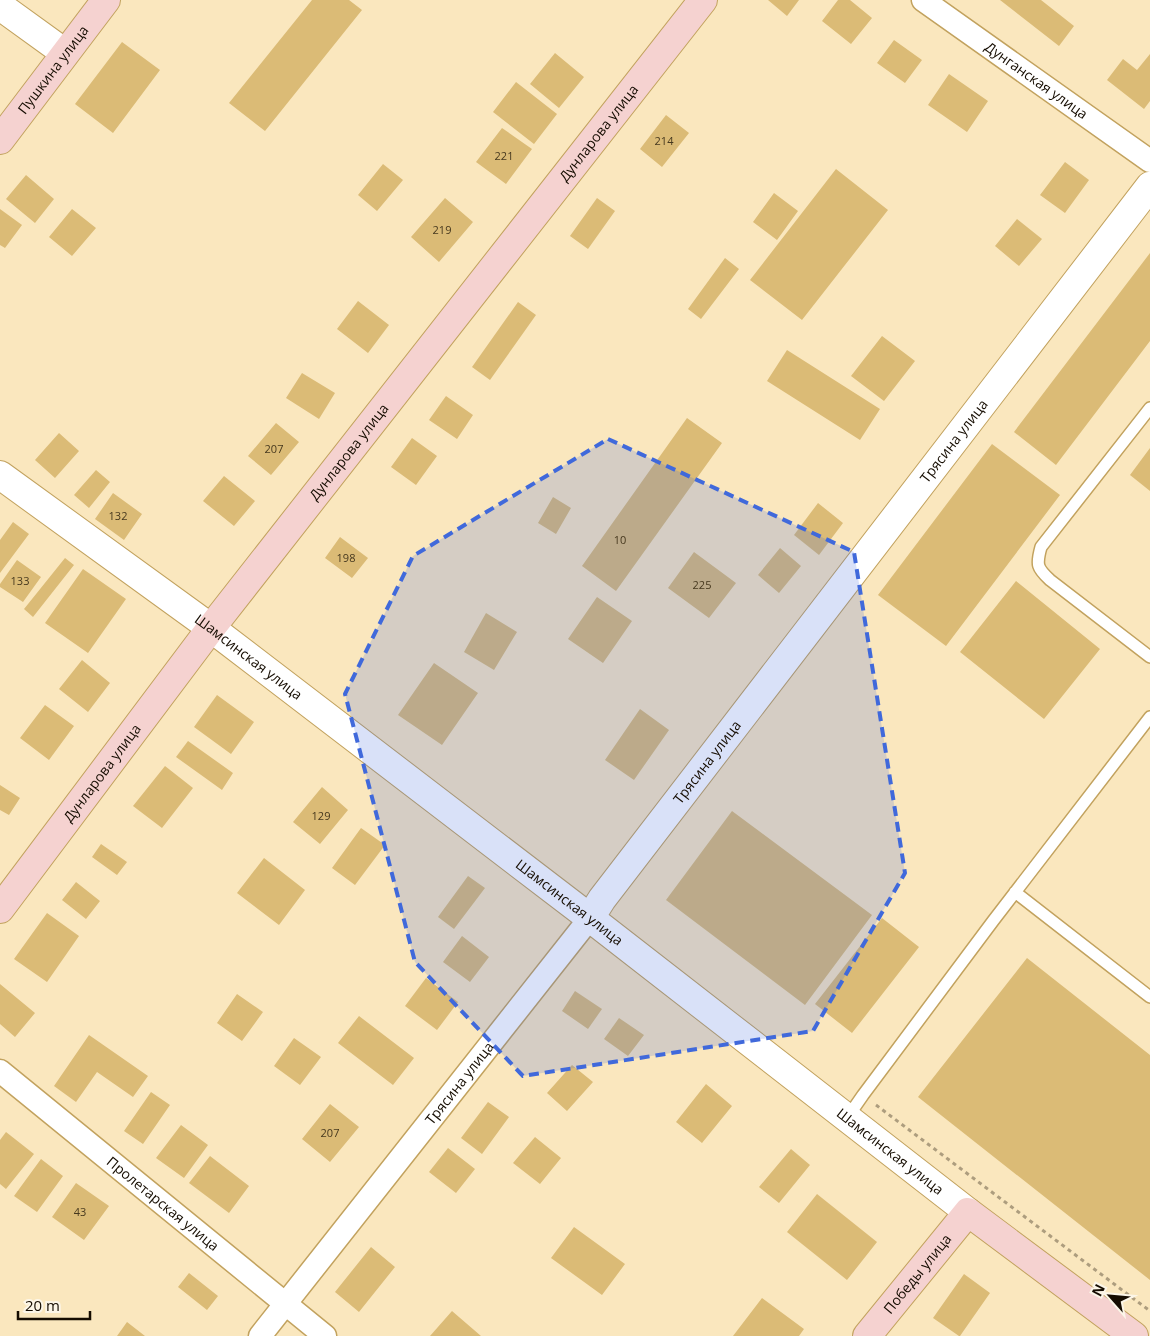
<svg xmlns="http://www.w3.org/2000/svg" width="1150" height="1336" font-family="'Open Sans',sans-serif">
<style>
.building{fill:#dbbb76}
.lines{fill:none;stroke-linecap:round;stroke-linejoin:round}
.service-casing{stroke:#c2a25e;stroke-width:14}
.minor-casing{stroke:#c2a25e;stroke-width:25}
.tertiary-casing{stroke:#c2a25e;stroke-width:30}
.secondary-casing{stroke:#c2a25e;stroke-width:30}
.path{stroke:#ad9d7e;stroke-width:3;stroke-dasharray:4 4;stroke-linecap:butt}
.service{stroke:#fff;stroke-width:11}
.minor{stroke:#fff;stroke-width:22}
.tertiary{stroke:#fff;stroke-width:28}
.secondary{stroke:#f5d2d0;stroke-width:28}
.marked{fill:#4069db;fill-opacity:0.2;stroke:#4069db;stroke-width:4;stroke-dasharray:10 6;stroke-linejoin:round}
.labels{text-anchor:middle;stroke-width:4.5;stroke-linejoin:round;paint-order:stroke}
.number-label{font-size:11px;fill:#46381e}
.street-label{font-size:14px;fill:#150c00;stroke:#fcf6e8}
</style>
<rect width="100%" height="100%" fill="#fae7be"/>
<path class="building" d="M312,0H349L362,10L265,131L229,103Z
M768,0H799L787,16Z
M838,0H850L872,18L851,44L822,21Z
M1000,0H1041L1074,26L1059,46Z
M894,40L922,60L905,83L877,63Z
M122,42L160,70L113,133L75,104Z
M555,53L584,77L559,108L530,84Z
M1150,54V101L1144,109L1107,80L1123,59L1137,70Z
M949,74L988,101L967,132L928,105Z
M516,82L557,114L534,144L493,112Z
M666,115L689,133L662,167L640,149Z
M502,128L532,149L506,184L476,162Z
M1065,162L1089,180L1065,213L1040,195Z
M383,164L403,180L377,211L358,195Z
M836,169L888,210L802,320L750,280Z
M26,175L54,199L35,223L6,199Z
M774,193L798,211L777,240L753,222Z
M445,198L473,222L439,262L411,237Z
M597,198L615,211L588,249L570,236Z
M0,209L22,225L5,248L0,245Z
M72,209L96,228L72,256L49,237Z
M1017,219L1042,239L1019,266L995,246Z
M1150,253V341L1056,465L1014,432Z
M725,258L739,269L701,319L688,309Z
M358,301L389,325L368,353L337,329Z
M518,302L536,315L490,380L472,367Z
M882,336L915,361L884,401L851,376Z
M787,350L880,409L860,440L767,381Z
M302,373L335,393L319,419L286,398Z
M446,396L473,415L457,439L429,420Z
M687,418L722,443L616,591L582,566Z
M276,423L299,442L271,475L248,456Z
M59,433L79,451L55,478L35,460Z
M412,438L437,456L416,485L391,467Z
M992,444L1060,495L946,646L878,595Z
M1150,448V491L1130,475Z
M96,470L110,482L89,508L74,495Z
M224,476L255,501L234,526L203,501Z
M113,493L142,514L124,540L95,519Z
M553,497L571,508L556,534L538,523Z
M818,503L843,523L819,555L794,535Z
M13,522L29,534L0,573V540Z
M340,537L368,558L352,578L325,558Z
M780,548L801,566L779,593L758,575Z
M694,552L736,583L709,618L668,588Z
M65,558L74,565L33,617L24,609Z
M17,560L41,577L23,602L0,587V584Z
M83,569L126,599L88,653L45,623Z
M1016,581L1100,649L1044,719L960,652Z
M597,597L632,621L603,663L568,639Z
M486,613L517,632L494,670L464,652Z
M82,660L110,683L88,712L59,689Z
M434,663L478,693L442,745L398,715Z
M217,695L254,722L231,754L194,727Z
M45,705L74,726L49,760L20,738Z
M640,709L669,730L634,780L605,760Z
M188,741L233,773L222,790L176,757Z
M165,766L193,788L162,828L133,806Z
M0,785L20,798L9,815L0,810Z
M322,787L348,810L320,844L293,822Z
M732,811L872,915L805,1005L666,900Z
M361,828L385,845L355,885L332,868Z
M101,844L127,862L117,875L92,857Z
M264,858L305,890L279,925L237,893Z
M468,876L485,888L454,929L438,917Z
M76,882L100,901L86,919L62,900Z
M47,913L79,936L47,982L14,959Z
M882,918L919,947L852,1033L815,1004Z
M462,936L489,957L470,982L443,962Z
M1027,958L1150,1055V1280L918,1097Z
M426,978L458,1002L437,1030L405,1006Z
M0,984L35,1013L15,1037L0,1024Z
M575,991L602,1009L588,1029L562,1011Z
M237,994L263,1012L242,1041L217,1023Z
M359,1016L414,1058L393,1085L338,1043Z
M619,1018L644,1035L628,1056L604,1039Z
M89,1035L148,1076L133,1097L97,1072L76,1102L54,1086Z
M294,1038L321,1057L300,1085L274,1066Z
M572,1065L593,1082L567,1111L547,1093Z
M706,1084L732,1106L702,1143L676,1122Z
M151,1092L170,1105L143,1144L124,1131Z
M488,1102L509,1117L482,1154L461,1138Z
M330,1104L359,1127L330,1162L302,1139Z
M181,1125L208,1145L184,1178L156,1158Z
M6,1132L34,1154L6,1189L0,1184V1140Z
M535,1137L561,1158L540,1184L513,1163Z
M448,1148L475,1169L456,1193L429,1172Z
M791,1149L810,1165L779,1203L759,1187Z
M210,1156L249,1186L229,1213L189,1183Z
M41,1159L63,1176L37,1212L14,1196Z
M76,1183L109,1206L84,1240L52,1217Z
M817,1194L877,1242L847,1280L787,1232Z
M574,1227L625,1264L602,1295L551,1258Z
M371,1247L395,1267L359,1312L335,1292Z
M189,1273L218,1296L207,1310L178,1287Z
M964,1274L990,1293L960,1336H959L933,1318Z
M762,1298L804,1329L799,1336H733Z
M452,1311L481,1336H430Z
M127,1322L145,1336H117Z"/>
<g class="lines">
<g class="service-casing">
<path id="service" d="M1150,408L1041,547C1036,565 1037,568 1050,580L1150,657
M1015,892L1150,997
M847,1118L863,1095L993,921L1150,717"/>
</g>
<g class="minor-casing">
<g id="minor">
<path id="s1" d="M923,0L1150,161"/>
<path id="s2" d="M0,1071L325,1336"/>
<path id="s3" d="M260,1336L590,918"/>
</g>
</g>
<g class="tertiary-casing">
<g id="tertiary">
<path d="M0,6L65,53"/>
<path id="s4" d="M0,475L211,628L590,918L968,1212"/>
<path id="s5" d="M590,918L602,899L1150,186"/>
</g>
</g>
<g class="secondary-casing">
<g id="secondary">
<path id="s6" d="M0,140L106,0"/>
<path id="s7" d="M0,909L211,628L703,0"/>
<path id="s8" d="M867,1336L968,1212L1134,1336"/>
</g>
</g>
<path class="path" d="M876,1105L1150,1311"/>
<use href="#service" class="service"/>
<use href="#minor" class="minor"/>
<use href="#tertiary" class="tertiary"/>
<use href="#secondary" class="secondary"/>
</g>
<path class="marked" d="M608,439L854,552L905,873L813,1031L523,1076L415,962L345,694L413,556Z"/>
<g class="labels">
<g class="number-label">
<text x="664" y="145">214</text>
<text x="504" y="160">221</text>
<text x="442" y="234">219</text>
<text x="274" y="453">207</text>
<text x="118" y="520">132</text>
<text x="620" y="544">10</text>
<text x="346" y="562">198</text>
<text x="20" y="585">133</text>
<text x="702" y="589">225</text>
<text x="321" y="820">129</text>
<text x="330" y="1137">207</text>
<text x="80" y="1216">43</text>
</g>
<g class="street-label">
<text dy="5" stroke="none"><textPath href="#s6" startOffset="88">Пушкина улица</textPath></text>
<text dy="5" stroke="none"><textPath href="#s1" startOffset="139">Дунганская улица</textPath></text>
<text dy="5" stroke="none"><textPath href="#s7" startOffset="980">Дунларова улица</textPath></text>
<text dy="5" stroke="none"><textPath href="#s5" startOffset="600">Трясина улица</textPath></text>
<text dy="5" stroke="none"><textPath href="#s7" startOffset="575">Дунларова улица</textPath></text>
<text dy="5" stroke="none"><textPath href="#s4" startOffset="308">Шамсинская улица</textPath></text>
<text dy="5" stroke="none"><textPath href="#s5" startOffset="195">Трясина улица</textPath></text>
<text dy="5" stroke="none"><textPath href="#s7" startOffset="170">Дунларова улица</textPath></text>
<text dy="5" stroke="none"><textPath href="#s4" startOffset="712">Шамсинская улица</textPath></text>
<text dy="5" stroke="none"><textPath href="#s3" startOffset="322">Трясина улица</textPath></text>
<text dy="5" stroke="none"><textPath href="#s4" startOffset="1118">Шамсинская улица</textPath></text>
<text dy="5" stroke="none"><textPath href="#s2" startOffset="210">Пролетарская улица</textPath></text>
<text dy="5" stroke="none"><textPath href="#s8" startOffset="80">Победы улица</textPath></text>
</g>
</g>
<g transform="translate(1110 1296) rotate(297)" stroke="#fcf6e8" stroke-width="4" paint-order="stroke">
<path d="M0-4L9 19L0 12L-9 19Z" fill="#150c00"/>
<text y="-8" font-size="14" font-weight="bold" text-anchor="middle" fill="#150c00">N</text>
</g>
<path d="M18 1311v8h72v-8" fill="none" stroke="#150c00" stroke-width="2.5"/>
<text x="25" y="1311" font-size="15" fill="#150c00" stroke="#fcf6e8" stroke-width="4" paint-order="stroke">20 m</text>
</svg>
